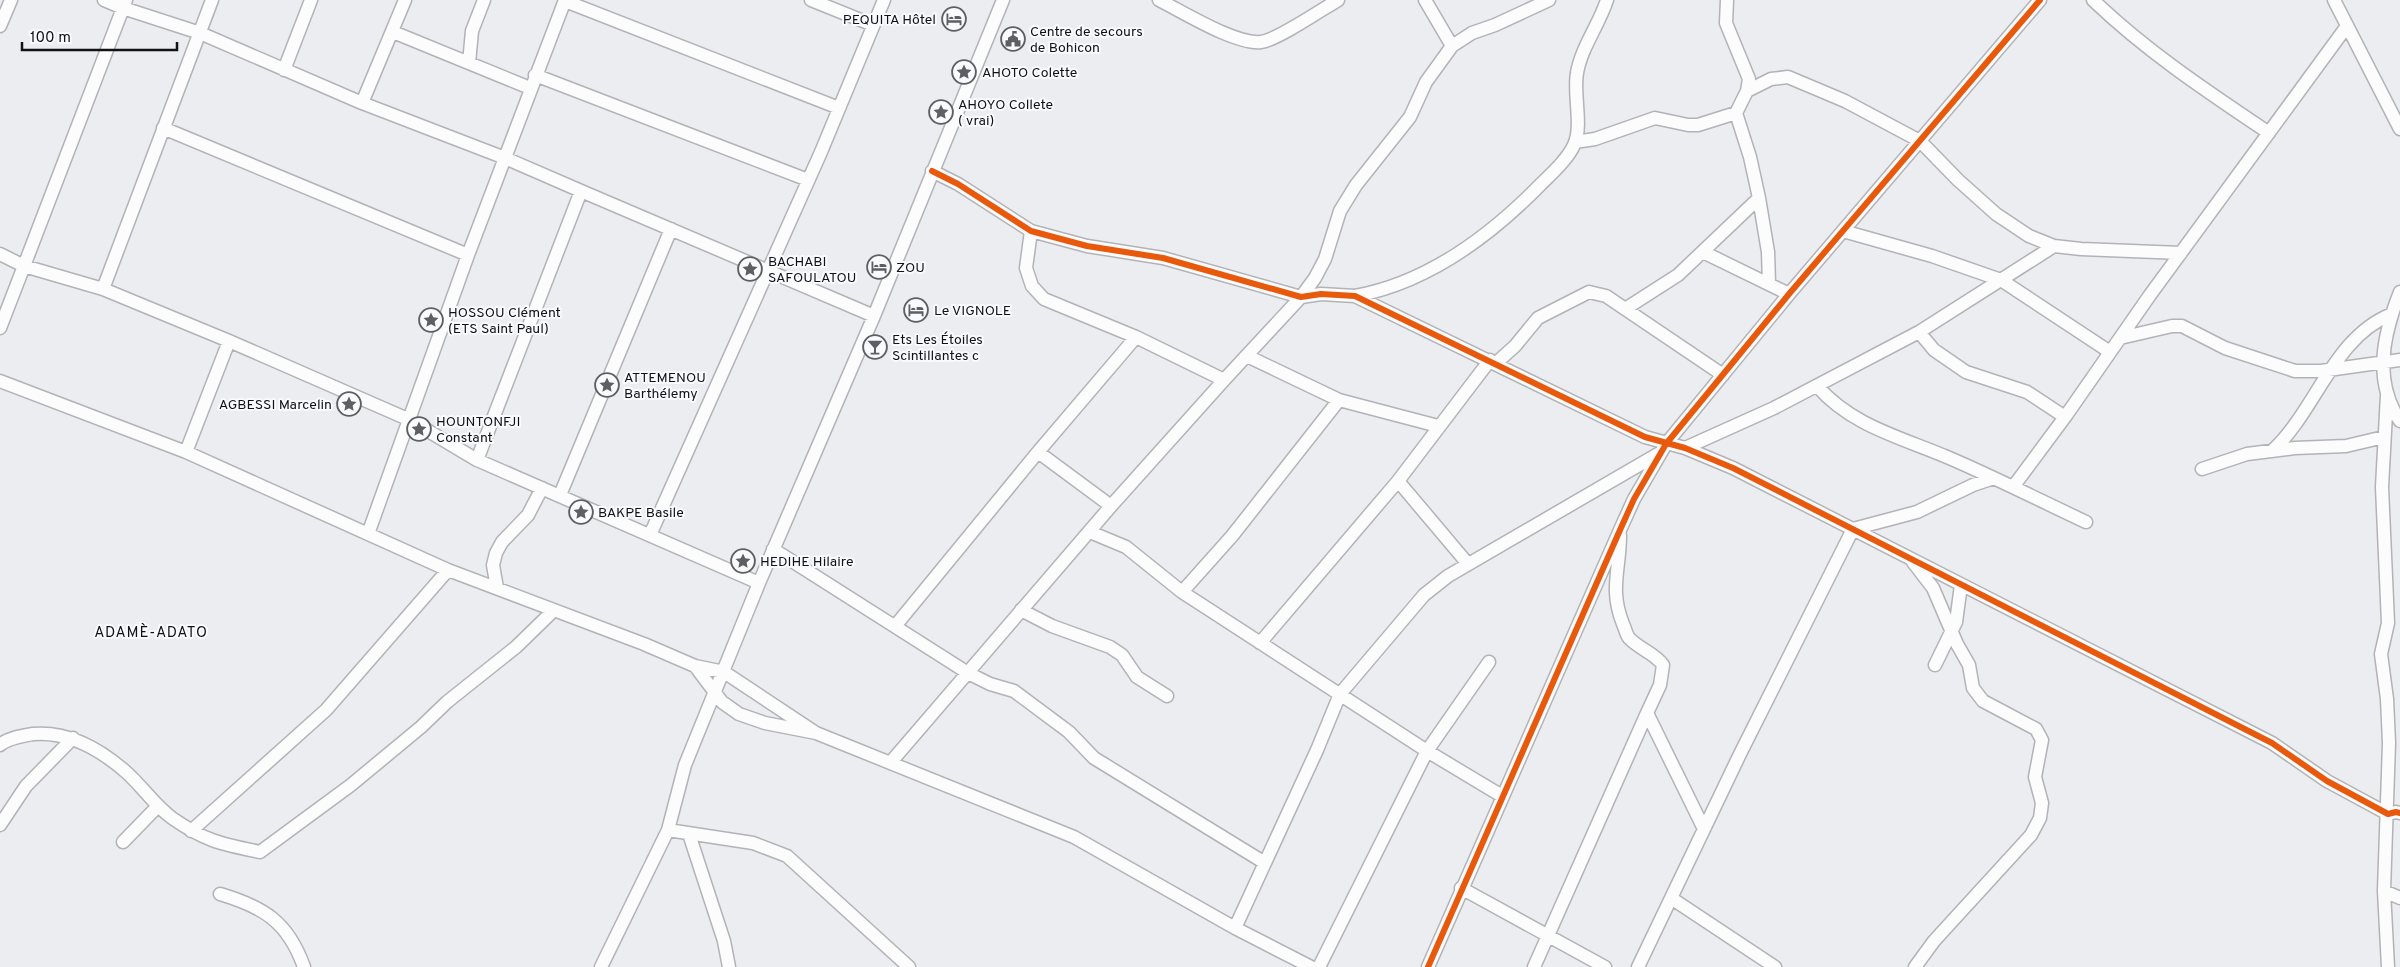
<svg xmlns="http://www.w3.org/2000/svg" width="2400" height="967" font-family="Overpass,sans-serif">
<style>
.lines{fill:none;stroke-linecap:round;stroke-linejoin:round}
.minor-casing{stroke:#b2b3b6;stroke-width:15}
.minor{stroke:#fcfcfd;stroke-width:12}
.cycleway-casing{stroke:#f8fafe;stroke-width:9}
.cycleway{stroke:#e8590c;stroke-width:6}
.labels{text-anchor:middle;stroke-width:4;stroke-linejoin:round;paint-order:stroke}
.poi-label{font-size:14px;fill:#111214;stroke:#f8fafe;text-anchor:start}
.neighbourhood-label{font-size:15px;letter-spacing:1px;fill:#111214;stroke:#f8fafe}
</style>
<rect width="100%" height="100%" fill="#ecedf0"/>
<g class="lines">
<g class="minor-casing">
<path id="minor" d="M126,0L123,8L200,33L362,103L505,158L581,191
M811,0L873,25
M1159,0C1183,12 1236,45 1261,42C1277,40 1321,10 1338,0
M1425,0L1452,46
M1727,0L1726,23L1749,79L1747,91L1736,113L1750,157L1759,198L1768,252L1769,283
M2093,0C2146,51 2208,92 2269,133
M2334,0L2400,129
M565,1L839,108
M0,26L11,0
M393,32L530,88
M469,63L472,31L484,0
M284,70L311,0
M535,75L808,180
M1747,91L1771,79L1788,77L1845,101L1920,141L1958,180L1996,214L2029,236L2054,246L2081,249L2181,253
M362,103L405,0
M163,128L468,255
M1575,142L1595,139L1655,118L1688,125H1698L1736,113
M932,171L958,184L1031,231L1087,246L1163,258L1301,297L1321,294L1355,296L1645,437L1685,448L1733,468L2272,743L2327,781L2388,814L2396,812L2400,813
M1031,231L1026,268L1032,286L1044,299L1136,337L1224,380
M1843,231L1932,256L2001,280L2110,352
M1703,252L1789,294
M0,254L24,266L123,8L104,0
M103,289L212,0
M2400,292C2383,335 2373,381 2400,421
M1355,296C1427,283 1489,237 1540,185C1552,173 1567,160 1574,145C1583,126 1573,94 1577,73C1581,48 1599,25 1607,0
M1625,309L1678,275L1759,198
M0,328L24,266L103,289L229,341L410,420L477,460
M1919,332L1934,350L1966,372L2027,392L2065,417
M2120,338L2172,326H2182L2225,348L2295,371H2321L2400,360
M1247,356L1339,400L1438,426
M1495,364L1515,346L1538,318L1589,292L1606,296L1723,375
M0,381L186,452L448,570L644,644L695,666L724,672L816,733
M1817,386C1852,426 1900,437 1947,457C1994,477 2039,500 2086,522
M2387,395L2382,487L2388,623L2381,654L2387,699L2389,743L2384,891L2388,967
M1685,448L1774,408L1919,332L2054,246
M2272,451C2316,411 2333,337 2392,314
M186,452L229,341
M1038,452L1111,506
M2202,469L2247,454L2295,448L2346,446L2384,437
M1398,481L1468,564
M2013,487L2065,417L2150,295L2347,26
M560,495L671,229
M1090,532L1126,547L1182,592L1427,751L1502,796
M368,534L468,255L565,0
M650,535L821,152L884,0
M1620,535C1620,570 1609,589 1623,624C1625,628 1626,634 1629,638C1639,649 1655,653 1663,665L1660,685L1647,713L1704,829
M773,549L968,673L990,684L1014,691L1069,732L1094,758L1265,863
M1913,562L1933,588L1957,644L1969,665L1973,688L1983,701L2036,729L2042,740L2035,777L2042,803L2040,818L2031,835L1934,941L1915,967
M759,583L477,460L581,191L874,316
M497,588L493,565L496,553L502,542L528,515L542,488
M1182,592L1232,536L1339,400
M1021,610L1052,626L1110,647L1122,655L1137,677L1167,696
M896,625L1038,452L1136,337
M1260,643L1398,481L1490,360
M1935,665L1956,622L1961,585
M695,666L722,702L739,714L765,723L816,733L1074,837L1235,928L1311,967
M0,745C8,738 22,736 33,734C68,731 100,749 126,772C142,786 154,805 172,818C205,841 221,844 260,852L351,785L421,727L447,702L516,647L553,611
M891,762L1111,506L1224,380L1301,297L1315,278L1325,259L1340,211L1356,185L1410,117L1426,82L1452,46L1472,33L1495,25L1549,0
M0,825L26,786L73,738
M668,830L753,843L787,856L909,967
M191,831L326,710L448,570
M689,834L724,941L729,967
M123,842L158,806
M1461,888L1605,967
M2384,891L2400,898
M220,894C264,907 288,922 304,967
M1671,898L1775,967
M1235,928L1317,750L1340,694L1424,595L1448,576L1658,454
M601,967L668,830L685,765L759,583L874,316L1003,0
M1319,967L1427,751L1489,662
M1428,967L1620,530L1634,499L1666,444L1789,294L2040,0
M1534,967L1647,713
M1638,967L1740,754L1853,529L1917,512L1973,485L1994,478"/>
</g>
<use href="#minor" class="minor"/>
<g class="cycleway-casing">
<path id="cycleway" d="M932,171L958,184L1031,231L1087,246L1163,258L1301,297L1321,294L1355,296L1645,437L1685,448L1733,468L2272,743L2327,781L2388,814L2396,812L2400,813
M1428,967L1620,530L1634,499L1666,444L1789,294L2040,0"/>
</g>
<use href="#cycleway" class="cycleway"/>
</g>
<defs>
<g id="hotel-ring" transform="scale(1.25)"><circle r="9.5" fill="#f8fafe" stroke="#5e5f61" stroke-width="1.5"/><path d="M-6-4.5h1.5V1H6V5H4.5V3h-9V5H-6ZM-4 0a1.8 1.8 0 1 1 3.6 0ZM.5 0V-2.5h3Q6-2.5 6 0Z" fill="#5e5f61"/></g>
<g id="civic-ring" transform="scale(1.25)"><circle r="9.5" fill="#f8fafe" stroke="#5e5f61" stroke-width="1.5"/><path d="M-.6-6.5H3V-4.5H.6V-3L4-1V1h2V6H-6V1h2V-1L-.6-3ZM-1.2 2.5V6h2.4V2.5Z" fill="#5e5f61"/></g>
<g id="sight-ring" transform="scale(1.25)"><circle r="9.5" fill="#f8fafe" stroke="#5e5f61" stroke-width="1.5"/><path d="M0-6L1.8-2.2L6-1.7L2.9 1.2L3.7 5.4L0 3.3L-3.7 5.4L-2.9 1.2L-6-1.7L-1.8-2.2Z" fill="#5e5f61"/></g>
<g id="bar-ring" transform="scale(1.25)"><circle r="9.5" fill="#f8fafe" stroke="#5e5f61" stroke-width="1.5"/><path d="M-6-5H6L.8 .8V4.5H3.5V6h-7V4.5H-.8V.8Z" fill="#5e5f61"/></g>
</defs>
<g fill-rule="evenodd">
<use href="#hotel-ring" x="954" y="19"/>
<use href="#civic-ring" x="1013" y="39"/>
<use href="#sight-ring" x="964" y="72"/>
<use href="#sight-ring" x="941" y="112"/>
<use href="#hotel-ring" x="879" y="267"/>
<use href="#sight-ring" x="750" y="269"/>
<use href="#hotel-ring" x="916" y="310"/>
<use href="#sight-ring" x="431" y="320"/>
<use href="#bar-ring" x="875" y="347"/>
<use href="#sight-ring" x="607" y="385"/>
<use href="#sight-ring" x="349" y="404"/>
<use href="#sight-ring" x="419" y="429"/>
<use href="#sight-ring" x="581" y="512"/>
<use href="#sight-ring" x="743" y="561"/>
</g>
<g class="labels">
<g class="poi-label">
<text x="936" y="24" text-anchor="end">PEQUITA Hôtel</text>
<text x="1030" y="36">Centre de secours<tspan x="1030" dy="16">de Bohicon</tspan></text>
<text x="982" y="77">AHOTO Colette</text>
<text x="958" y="109">AHOYO Collete<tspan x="958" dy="16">( vrai)</tspan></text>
<text x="768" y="266">BACHABI<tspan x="768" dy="16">SAFOULATOU</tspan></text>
<text x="896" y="272">ZOU</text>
<text x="934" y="315">Le VIGNOLE</text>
<text x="448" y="317">HOSSOU Clément<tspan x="448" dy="16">(ETS Saint Paul)</tspan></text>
<text x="892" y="344">Ets Les Étoiles<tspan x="892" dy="16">Scintillantes c</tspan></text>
<text x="624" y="382">ATTEMENOU<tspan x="624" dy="16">Barthélemy</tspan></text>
<text x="332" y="409" text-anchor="end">AGBESSI Marcelin</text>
<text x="436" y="426">HOUNTONFJI<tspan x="436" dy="16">Constant</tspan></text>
<text x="598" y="517">BAKPE Basile</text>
<text x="760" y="566">HEDIHE Hilaire</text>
</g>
<g class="neighbourhood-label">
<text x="151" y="637">ADAMÈ-ADATO</text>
</g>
</g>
<path d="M22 42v8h155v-8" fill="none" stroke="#111214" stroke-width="2.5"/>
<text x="30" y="42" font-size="15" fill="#111214" stroke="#f8fafe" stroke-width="4" paint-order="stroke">100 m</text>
</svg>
